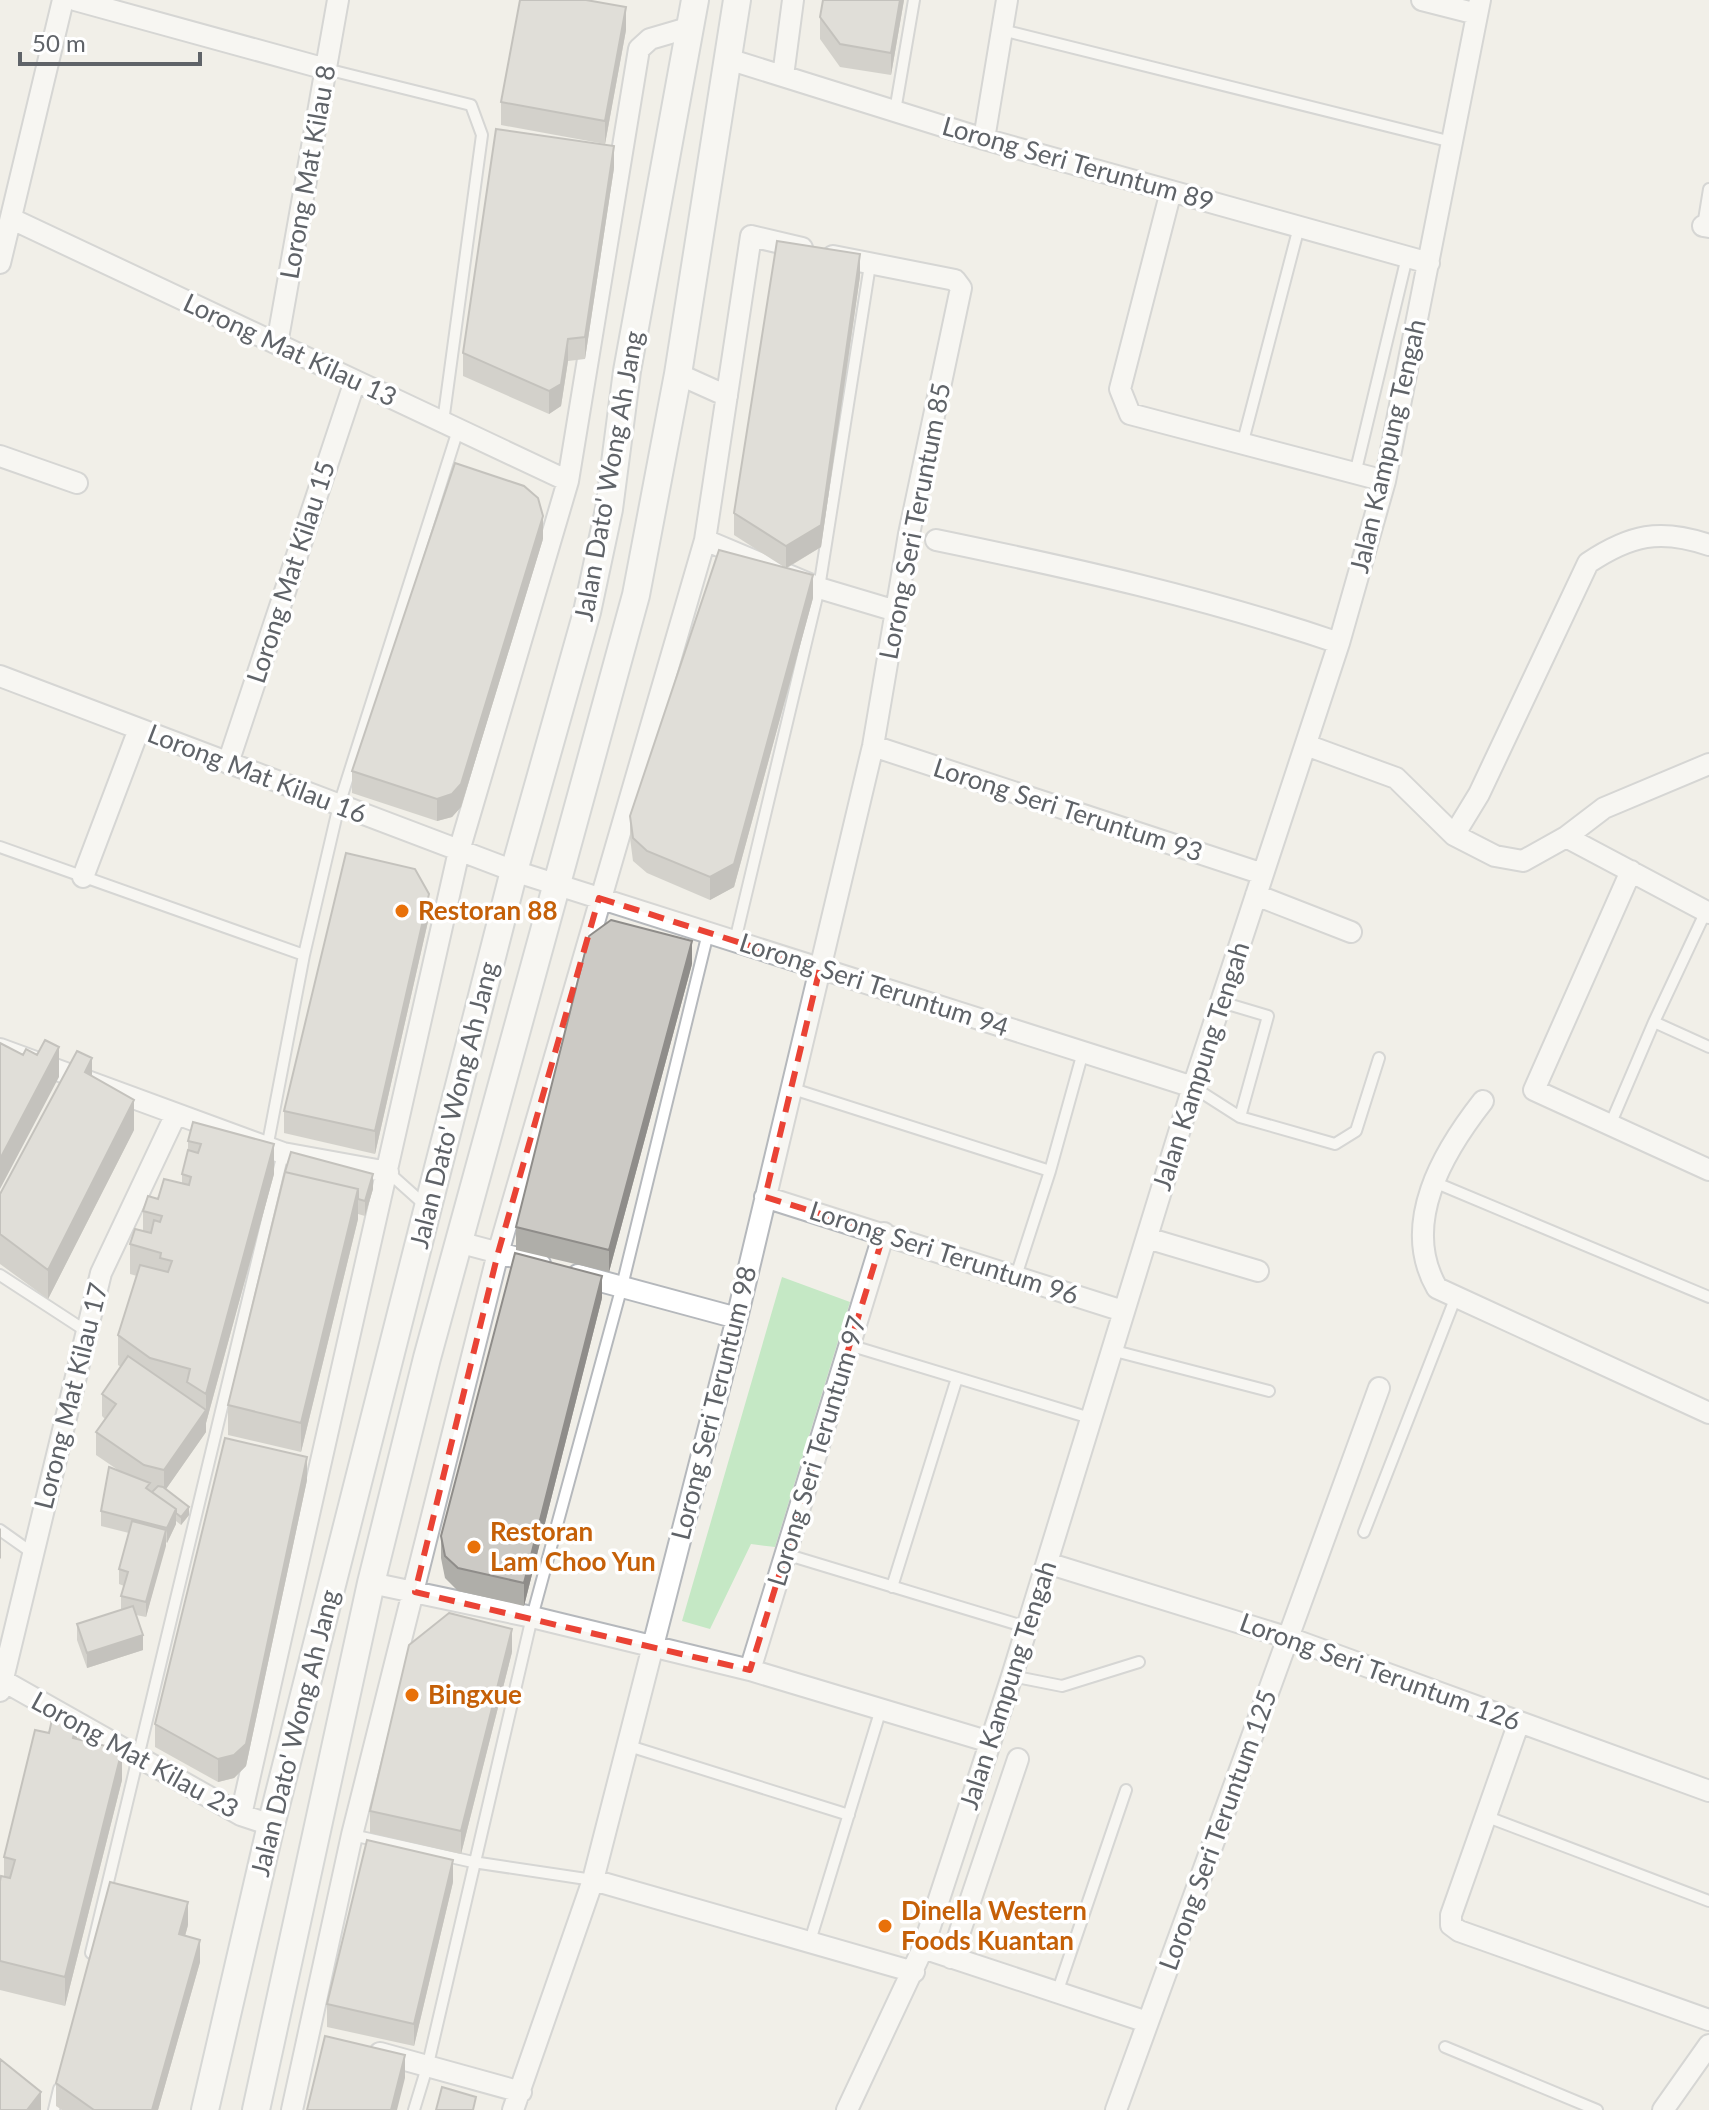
<svg xmlns="http://www.w3.org/2000/svg" width="1709" height="2110" font-family="Lato,sans-serif">
<style>
.green{fill:#c5e8c5}
.lines{fill:none;stroke-linecap:round;stroke-linejoin:round}
.lane-casing{stroke:#b5b8bc;stroke-width:14}
.street-casing{stroke:#b5b8bc;stroke-width:24}
.secondary-casing{stroke:#b6babf;stroke-width:30}
.lane{stroke:#fff;stroke-width:10}
.street{stroke:#fff;stroke-width:20}
.secondary{stroke:#fff;stroke-width:26}
.wall{fill:#afaea9}
.shaded-wall{fill:#8f8d8a}
.building{fill:#cccac5;stroke:#8f8d8a;stroke-width:2}
.marked{fill:none;stroke:#ea4335;stroke-width:6;stroke-dasharray:16 10;stroke-linejoin:round}
.food-dot{fill:#e8710a;stroke:#fff;stroke-width:3}
.labels{text-anchor:middle;stroke-width:7;stroke-linejoin:round;paint-order:stroke}
.street-label{font-size:26px;fill:#5f6368;stroke:#fff}
.food-label{font-size:26px;font-weight:bold;fill:#c56008;stroke:#fff;text-anchor:start}
</style>
<rect width="100%" height="100%" fill="#f1efe8"/>
<path class="green" d="M782,1277L850,1302L775,1547L751,1544L710,1629L682,1621Z"/>
<g class="lines">
<g class="lane-casing">
<path id="lane" d="M1002,30L1452,142
M326,69L471,105L482,135L443,422
M895,111L914,0
M1703,226L1709,189
M1242,445L1299,227
M1355,474L1407,257
M0,847L304,955
M735,941L819,588L870,265
M1221,1002L1268,1016L1240,1117
M1654,1022L1706,911
M1193,1087L1240,1117L1335,1144L1356,1131L1379,1058
M790,1088L1050,1171
M1610,1125L1654,1022L1709,1047
M267,1148L304,955L339,805L458,430
M388,1172L426,1206
M1434,1182L1709,1297
M0,1275L86,1331
M1016,1276L1050,1171L1083,1052
M849,1345L1090,1418
M1111,1350L1269,1391
M0,1530L31,1552
M1364,1532L1455,1299
M785,1554L1026,1627
M892,1587L957,1378
M1012,1676L1062,1686L1139,1662
M629,1746L849,1815
M1485,1816L1709,1901
M352,1835L473,1862L593,1880
M810,1941L881,1709
M91,1953L283,1153
M1057,1993L1126,1790
M1445,2047L1597,2110
M54,2110L59,2089
M414,2110L428,2064L532,1617L622,1286L708,933"/>
</g>
<g class="street-casing">
<path id="street" d="M75,0L326,69
M1422,0L1477,14
M728,59L984,139L1429,263
M783,76L793,0
M984,139L1007,0
M1171,191L1120,389L1130,414L1385,481
M12,219L568,481
M1703,226L1709,227
M0,263L63,0
M277,344L338,0
M678,374L727,396
M0,456L77,483
M705,540L819,588L896,611
M936,540C1072,568 1207,598 1339,643
M0,676L514,871L1193,1087
M1306,745L1396,778L1454,835L1495,856L1523,861L1566,837L1604,808L1709,764
M873,746L1263,874
M228,763L355,381
M1454,835L1479,794L1588,563C1630,535 1660,528 1709,545
M1566,837L1709,913
M1631,871L1534,1090L1709,1170
M83,877L139,729
M1256,895L1351,932
M0,1049L283,1153L388,1172
M1483,1101C1443,1152 1400,1224 1437,1288L1709,1413
M765,1197L1123,1311
M1147,1238L1258,1271
M458,1242L540,1264
M578,1275L737,1318
M1047,1563L1289,1638L1709,1791
M371,1583L532,1617L750,1670L990,1742
M750,1670L884,1233
M0,1679L241,1815L271,1825
M0,1691L101,1273L176,1114
M1519,1722L1451,1915V1925L1459,1931L1709,2020
M241,1815L459,851L568,481L639,49L650,39L691,27
M593,1880L914,1972
M923,1948L1147,2022
M951,1958L1018,1759
M380,2053L521,2092
M292,2110L352,1835L498,1253L705,540L751,236L802,248
M513,2110L593,1880L737,1318L873,746L909,534L961,288L955,280L833,256
M847,2110L923,1948L1012,1676L1193,1087L1339,643L1385,481L1480,0
M1116,2110L1379,1388
M1663,2110L1709,2045"/>
</g>
<g class="secondary-casing">
<path id="secondary" d="M205,2110L271,1825L428,1207L514,871L587,612L609,509L627,371L695,0
M256,2110L371,1583L427,1358L636,595L678,374L737,0"/>
</g>
<use href="#lane" class="lane"/>
<use href="#street" class="street"/>
<use href="#secondary" class="secondary"/>
</g>
<path class="wall" d="M904,0L891,75L840,67L820,39V17Z
M626,30L605,144L501,125V102Z
M614,168L585,359L568,361L561,406L549,414L463,376V353Z
M860,276L821,547L787,568L813,598L734,887L710,900L647,873L633,861L630,838V816L784,567L734,535V513Z
M543,539L461,807L452,817L437,821L352,793V771Z
M429,917L375,1154L284,1133V1111Z
M692,964L609,1272L516,1250V1227Z
M193,1122L274,1174L206,1423V1432L166,1489L189,1515L181,1525L176,1521V1524L167,1543L166,1542L146,1617L136,1615L143,1650L87,1668L77,1640V1624L121,1610V1596L124,1586L119,1584V1569L129,1533L101,1526V1511L121,1472L96,1455V1432L105,1419L102,1416V1394L121,1367L118,1365V1335L137,1276L130,1274V1244L143,1231V1211L158,1199L182,1184V1174L188,1150V1141Z
M134,1130L48,1299L0,1264V1194Z
M285,1172L373,1189L365,1216L358,1214V1219L301,1452L228,1435V1405Z
M602,1298L524,1606L458,1591L445,1578L441,1558V1536Z
M307,1480L246,1766L234,1778L218,1782L155,1747V1724Z
M512,1652L461,1854L370,1833V1811Z
M77,1739L122,1780L65,2006L0,1990V1881L4,1877V1857Z
M453,1882L414,2046L327,2027V2004Z
M188,1925L185,1936L200,1962L158,2110H62L56,2106V2083Z"/>
<path class="shaded-wall" d="M900,0H904L891,75V53Z
M626,7V30L605,144V121Z
M614,146V168L585,359V337Z
M860,254V276L821,547L786,568V546Z
M568,339V361L561,406L549,414V391Z
M543,516V539L461,807L452,817L437,821V799Z
M813,575V598L734,887L710,900V877Z
M429,894V917L375,1154V1131Z
M692,941V964L609,1272V1250Z
M59,1047V1077L0,1189V1159Z
M92,1058V1088L85,1072Z
M134,1100V1130L48,1299V1270Z
M274,1144V1174L206,1423V1432L164,1492V1470L206,1410V1394Z
M373,1174V1189L365,1216V1201Z
M358,1189V1219L301,1452V1423Z
M602,1276V1298L524,1606V1583Z
M307,1457V1480L246,1766L234,1778L218,1782V1759Z
M189,1507V1515L181,1525V1517Z
M176,1509V1524L167,1543V1528Z
M1,1528V1558L0,1559V1529Z
M166,1530V1546L146,1617V1602Z
M512,1629V1652L461,1854V1831Z
M143,1635V1650L87,1668V1653Z
M77,1720V1750L73,1738Z
M122,1750V1780L65,2006V1977Z
M453,1860V1882L414,2046V2024Z
M188,1902V1925L179,1957V1934Z
M200,1940V1962L158,2110H152Z
M405,2055V2078L397,2110H391Z
M41,2092V2110H27Z"/>
<path class="building" d="M520,0H586L626,7L605,121L501,102Z
M823,0H900L891,53L840,44L820,17Z
M496,129L614,146L585,337L568,339L561,384L549,391L463,353Z
M777,241L860,254L821,525L786,546L734,513Z
M455,463L524,486L538,498L543,516L461,784L452,794L437,799L352,771Z
M719,550L813,575L734,864L710,877L647,851L633,838L630,816Z
M346,853L415,869L429,894L375,1131L284,1111Z
M611,920L692,941L609,1250L516,1227L589,936Z
M45,1040L59,1047L0,1159V1043L23,1055L26,1049L37,1055Z
M77,1051L92,1058L85,1072L134,1100L48,1270L0,1234V1194Z
M193,1122L274,1144L206,1394L187,1382L190,1369L150,1358L118,1335L140,1265L168,1272L172,1261L160,1258L161,1253L130,1244L135,1229L151,1233L154,1220L160,1222L162,1216L143,1211L148,1196L158,1199L164,1179L189,1185L191,1177L182,1174L188,1150L198,1153L201,1144L188,1141Z
M291,1152L373,1174L365,1201L358,1199V1189L285,1172Z
M285,1172L358,1189L301,1423L228,1405Z
M515,1253L602,1276L524,1583L458,1568L445,1556L441,1536Z
M128,1356L206,1410L164,1470L144,1465L96,1432L116,1404L102,1394Z
M225,1438L307,1457L246,1744L234,1755L218,1759L155,1724Z
M109,1467L150,1483L146,1488L176,1509L167,1528L101,1511Z
M158,1486L163,1487L189,1507L181,1517L176,1513V1509L152,1492Z
M132,1521L166,1530L146,1602L121,1596L128,1572L119,1569Z
M133,1606L143,1635L87,1653L77,1624Z
M449,1613L512,1629L461,1831L370,1811L409,1645Z
M53,1715L77,1720L73,1738L122,1750L65,1977L0,1961V1881L1,1876L10,1878L15,1860L4,1857L35,1730L49,1733Z
M367,1840L453,1860L414,2024L327,2004Z
M110,1882L188,1902L179,1934L200,1940L152,2110H94L56,2083Z
M325,2036L405,2055L391,2110H307Z
M0,2059L41,2092L27,2110H0Z
M442,2087L476,2097L473,2110H436Z"/>
<path d="M0 0H1709V2110H0ZM599,898L820,968L765,1197L884,1233L750,1670L415,1592L498,1253Z" fill="#f1efe8" fill-opacity=".55" fill-rule="evenodd"/>
<path class="marked" d="M599,898L820,968L765,1197L884,1233L750,1670L415,1592L498,1253Z"/>
<g class="food-dot">
<circle cx="402" cy="911" r="8"/>
<circle cx="474" cy="1547" r="8"/>
<circle cx="412" cy="1695" r="8"/>
<circle cx="885" cy="1926" r="8"/>
</g>
<g class="labels">
<g class="street-label">
<text transform="translate(1078 164) rotate(16)" y="9">Lorong Seri Teruntum 89</text>
<text transform="translate(308 172) rotate(-80)" y="9">Lorong Mat Kilau 8</text>
<text transform="translate(290 350) rotate(25)" y="9">Lorong Mat Kilau 13</text>
<text transform="translate(1388 446) rotate(-77)" y="9">Jalan Kampung Tengah</text>
<text transform="translate(609 476) rotate(-80)" y="9">Jalan Dato' Wong Ah Jang</text>
<text transform="translate(915 521) rotate(-79)" y="9">Lorong Seri Teruntum 85</text>
<text transform="translate(291 572) rotate(-72)" y="9">Lorong Mat Kilau 15</text>
<text transform="translate(257 774) rotate(21)" y="9">Lorong Mat Kilau 16</text>
<text transform="translate(1068 810) rotate(18)" y="9">Lorong Seri Teruntum 93</text>
<text transform="translate(874 985) rotate(18)" y="9">Lorong Seri Teruntum 94</text>
<text transform="translate(1201 1066) rotate(-72)" y="9">Jalan Kampung Tengah</text>
<text transform="translate(454 1105) rotate(-76)" y="9">Jalan Dato' Wong Ah Jang</text>
<text transform="translate(944 1253) rotate(18)" y="9">Lorong Seri Teruntum 96</text>
<text transform="translate(71 1396) rotate(-76)" y="9">Lorong Mat Kilau 17</text>
<text transform="translate(714 1403) rotate(-76)" y="9">Lorong Seri Teruntum 98</text>
<text transform="translate(817 1451) rotate(-73)" y="9">Lorong Seri Teruntum 97</text>
<text transform="translate(1380 1672) rotate(20)" y="9">Lorong Seri Teruntum 126</text>
<text transform="translate(1008 1685) rotate(-72)" y="9">Jalan Kampung Tengah</text>
<text transform="translate(295 1733) rotate(-76)" y="9">Jalan Dato' Wong Ah Jang</text>
<text transform="translate(135 1755) rotate(29)" y="9">Lorong Mat Kilau 23</text>
<text transform="translate(1218 1830) rotate(-70)" y="9">Lorong Seri Teruntum 125</text>
</g>
<g class="food-label">
<text x="418" y="920">Restoran 88</text>
<text x="490" y="1541">Restoran<tspan x="490" dy="30">Lam Choo Yun</tspan></text>
<text x="428" y="1704">Bingxue</text>
<text x="901" y="1920">Dinella Western<tspan x="901" dy="30">Foods Kuantan</tspan></text>
</g>
</g>
<path d="M20 52v12h180v-12" fill="none" stroke="#5f6368" stroke-width="4"/>
<text x="32" y="52" font-size="24" fill="#5f6368" stroke="#ffffff" stroke-width="6" paint-order="stroke">50 m</text>
</svg>
